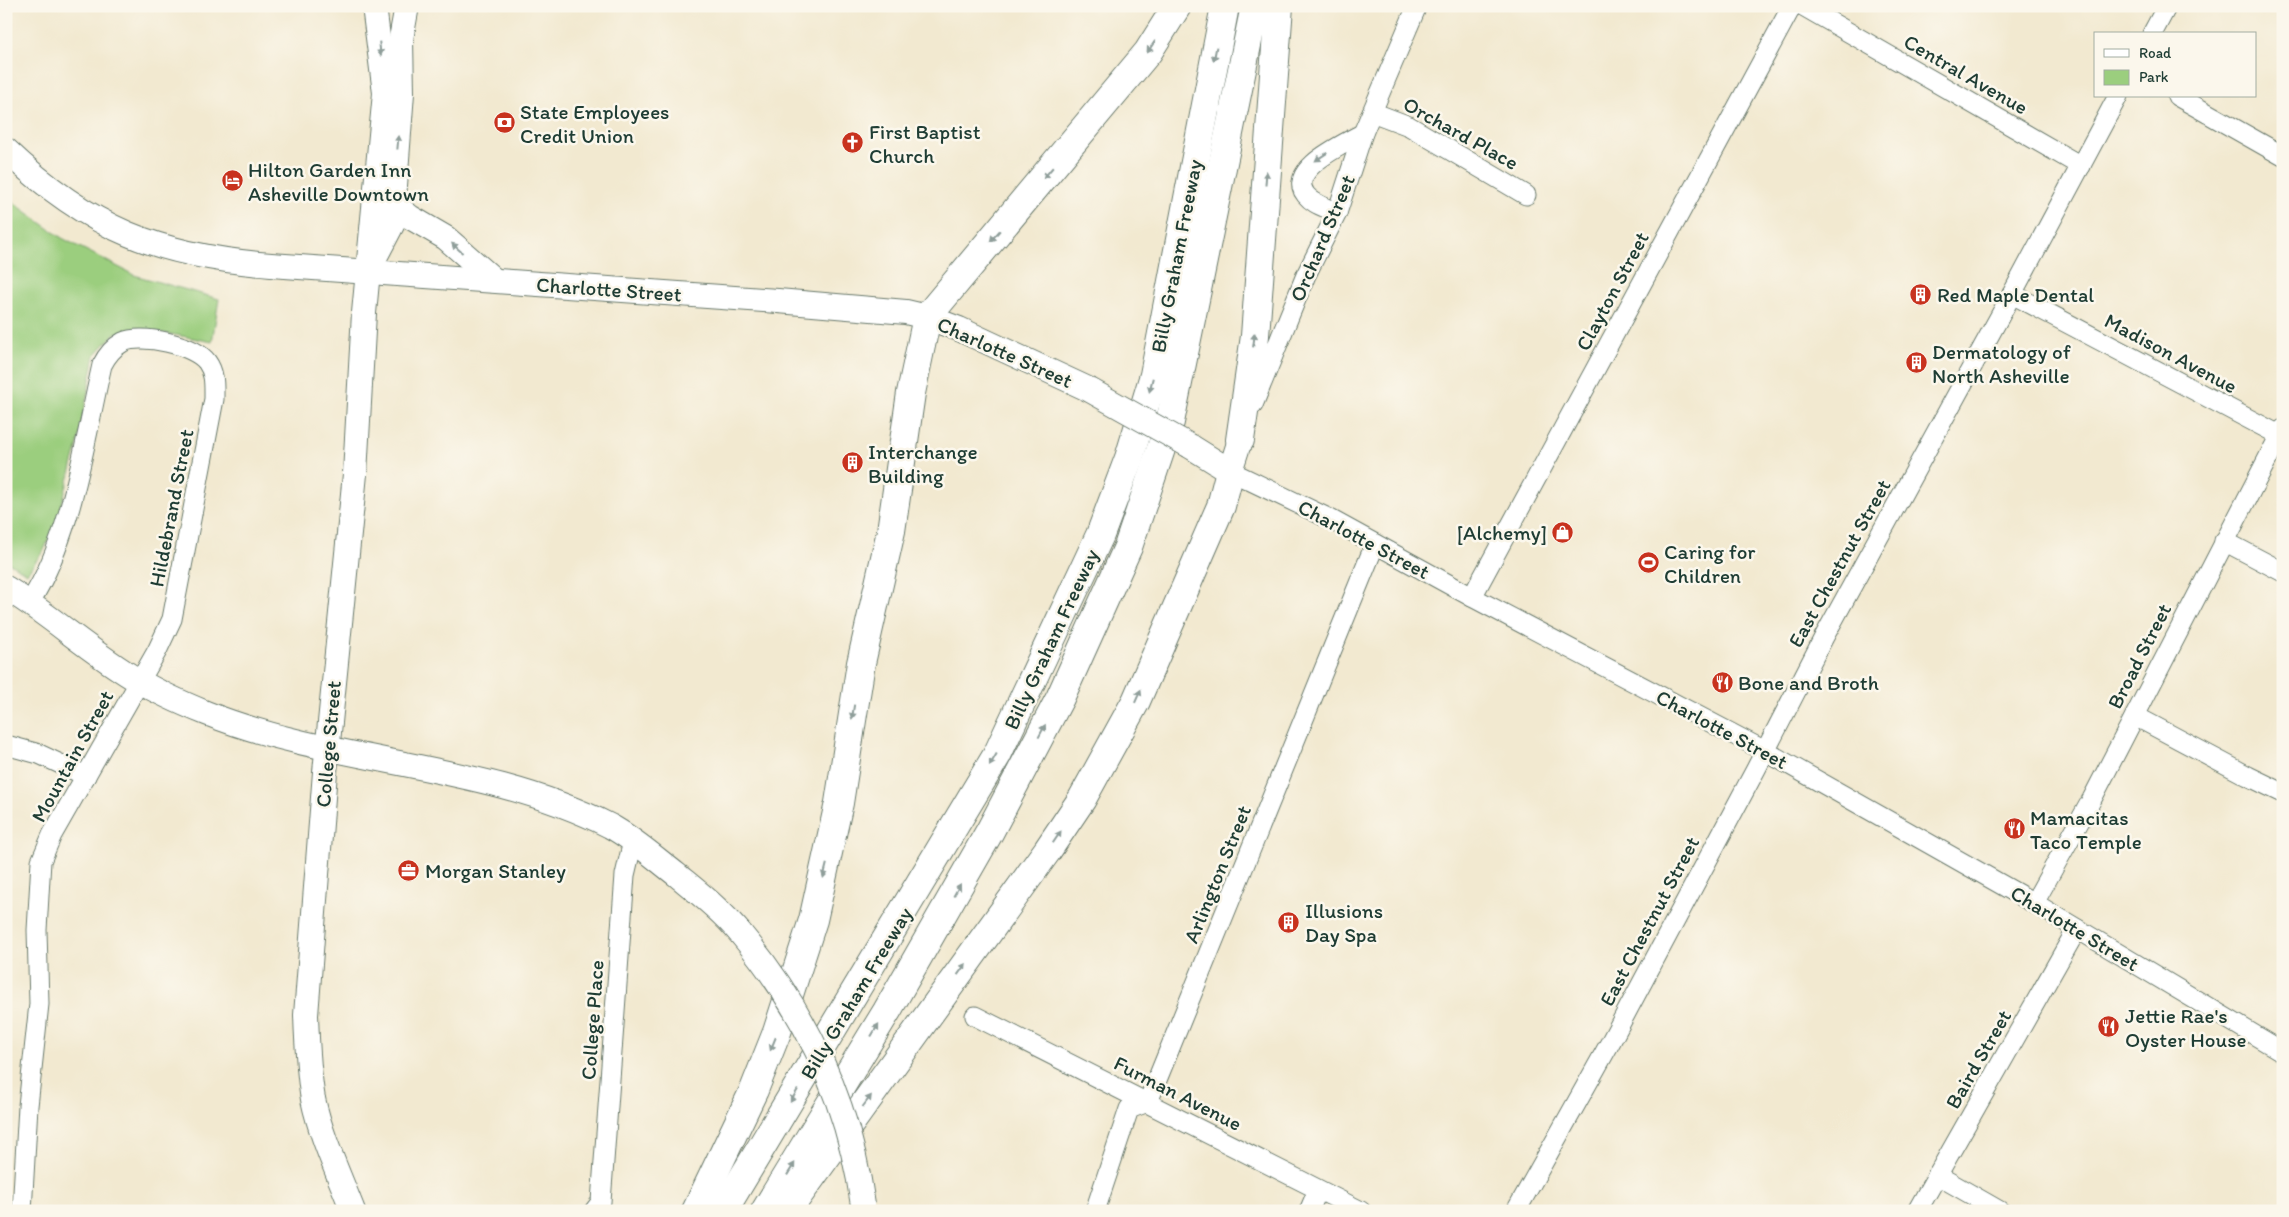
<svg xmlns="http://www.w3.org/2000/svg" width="2289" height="1217" viewBox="0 0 2289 1217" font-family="Itim,sans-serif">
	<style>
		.green { fill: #9bce7e; stroke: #5d8659 }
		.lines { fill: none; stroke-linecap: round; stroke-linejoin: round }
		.minor-casing { stroke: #69796b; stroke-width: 21 }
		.major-casing { stroke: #69796b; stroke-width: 26 }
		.highway-casing { stroke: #69796b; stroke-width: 30 }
		.minor { stroke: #fff; stroke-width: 19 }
		.major { stroke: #fff; stroke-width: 24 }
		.highway { stroke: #fff; stroke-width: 28 }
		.major-bridge-casing { stroke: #69796b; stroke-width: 26; stroke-linecap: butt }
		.major-bridge { stroke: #fff; stroke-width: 24 }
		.oneway { fill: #8f9e9a }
		.labels { text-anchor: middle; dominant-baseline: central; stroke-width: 5; stroke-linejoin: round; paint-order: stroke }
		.street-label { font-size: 21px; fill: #1f3d34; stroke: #fbf7ec }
		.poi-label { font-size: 21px; fill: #1f3d34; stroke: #fbf7ec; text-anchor: start }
	</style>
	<rect width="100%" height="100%" fill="#fbf7ec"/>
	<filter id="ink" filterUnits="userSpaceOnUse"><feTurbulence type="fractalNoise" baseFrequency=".02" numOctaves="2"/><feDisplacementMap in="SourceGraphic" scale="10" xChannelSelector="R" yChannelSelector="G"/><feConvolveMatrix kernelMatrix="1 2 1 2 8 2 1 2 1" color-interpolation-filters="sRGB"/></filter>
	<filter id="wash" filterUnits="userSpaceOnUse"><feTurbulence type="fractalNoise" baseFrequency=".0096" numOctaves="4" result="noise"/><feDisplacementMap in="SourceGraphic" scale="20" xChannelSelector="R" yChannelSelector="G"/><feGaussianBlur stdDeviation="1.12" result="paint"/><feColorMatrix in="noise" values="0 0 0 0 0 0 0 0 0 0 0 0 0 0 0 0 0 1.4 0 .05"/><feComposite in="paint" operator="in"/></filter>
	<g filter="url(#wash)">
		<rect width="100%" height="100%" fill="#f2e9d0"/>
		<!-- green -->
		<path class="green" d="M6 197 62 238 134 275 219 299 212 342C179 335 149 329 115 333L95 355 77 448 58 518 44 550 27 573 6 561Z"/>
	</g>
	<g filter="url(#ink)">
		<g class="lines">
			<defs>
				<g id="minor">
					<polyline points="1803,6 2081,166"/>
					<polyline points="2152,34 2167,6"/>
					<polyline points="2177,96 2283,156"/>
					<polyline points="1372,112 1409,126 1526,195"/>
					<path d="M1337 213C1326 207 1314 205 1306 195 1285 169 1347 143 1363 133"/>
					<polyline points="2012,294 2283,437"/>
					<polyline points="1253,405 1306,275 1337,213 1363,133 1417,6"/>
					<polyline points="1230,471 1330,519 1472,597 1765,751 2034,903 2283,1052"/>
					<polyline points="2224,541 2283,572"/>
					<polyline points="1472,597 1792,6"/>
					<polyline points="2135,716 2248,776 2283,793"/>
					<polyline points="6,745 39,754 86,776"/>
					<polyline points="2034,903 2092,799 2283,429"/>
					<polyline points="975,1016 1361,1211"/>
					<polyline points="1937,1175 2000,1211"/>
					<path d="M22 1211 28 1106 39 1004 37 930 41 861 52 835 157 651 172 619 214 399C214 385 215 373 207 362 195 345 141 333 123 342 114 347 107 355 102 365 84 443 73 534 30 602"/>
					<polyline points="594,1211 601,1202 625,875 633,841"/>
					<polyline points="1095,1211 1129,1109 1148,1102 1375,544"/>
					<polyline points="1309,1211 1318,1190"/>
					<polyline points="1516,1211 1610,1043 1756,769 1824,637 2012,294 2118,96"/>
					<polyline points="1917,1211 2077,929"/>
				</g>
				<g id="major">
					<path d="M6 150C89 229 159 256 271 265L778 301 906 312 927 317 959 329 1088 389"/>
					<polyline points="394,204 410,217 446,238 494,280"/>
					<polyline points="372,263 392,225 402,93 401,39 407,6"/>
					<polyline points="1190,446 1230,471 1240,440"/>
					<path d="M6 588C52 616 92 654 139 681 159 693 184 704 206 713 336 765 484 762 610 826 634 839 655 858 677 875 700 894 722 911 741 934"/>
					<path d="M353 1211C339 1175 321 1137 313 1099 308 1071 307 1043 306 1015L325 772 355 474 364 313 385 93 374 6"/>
				</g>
				<g id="highway">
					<polyline points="1240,440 1255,336 1279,6"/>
					<polyline points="696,1211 754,1090 777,1032 813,920 839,803 861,663 891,531 911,393 927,317 1148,52 1177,6"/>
					<polyline points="723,1211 997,755 1100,535 1129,458 1154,375 1225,6"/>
					<polyline points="765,1211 887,1011 990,831 1060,698 1128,547 1170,422 1255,6"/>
					<polyline points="787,1211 1047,851 1082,799 1136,701 1221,506 1230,471"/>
				</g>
			</defs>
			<!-- minor casing -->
			<use href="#minor" class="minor-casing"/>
			<!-- major casing -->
			<use href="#major" class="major-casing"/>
			<!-- highway casing -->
			<use href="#highway" class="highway-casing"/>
			<!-- minor -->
			<use href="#minor" class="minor"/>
			<!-- major -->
			<use href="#major" class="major"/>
			<!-- highway -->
			<use href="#highway" class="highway"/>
			<defs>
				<g id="major-bridge">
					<polyline points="1088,389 1190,446"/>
					<path d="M741 934C807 1013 849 1103 863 1205"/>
				</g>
			</defs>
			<!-- major-bridge casing -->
			<use href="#major-bridge" class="major-bridge-casing"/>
			<!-- major-bridge -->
			<use href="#major-bridge" class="major-bridge"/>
		</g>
		<!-- one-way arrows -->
		<defs><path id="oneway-solid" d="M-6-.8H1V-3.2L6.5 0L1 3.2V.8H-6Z" transform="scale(1.25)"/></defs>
		<g class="oneway">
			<use href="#oneway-solid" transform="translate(1151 47) rotate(124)"/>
			<use href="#oneway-solid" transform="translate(380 49) rotate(84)"/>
			<use href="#oneway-solid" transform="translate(1215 54) rotate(101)"/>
			<use href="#oneway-solid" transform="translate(398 142) rotate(-85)"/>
			<use href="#oneway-solid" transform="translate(1321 157) rotate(146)"/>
			<use href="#oneway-solid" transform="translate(1048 173) rotate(130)"/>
			<use href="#oneway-solid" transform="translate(1266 178) rotate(-86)"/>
			<use href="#oneway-solid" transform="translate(995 236) rotate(131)"/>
			<use href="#oneway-solid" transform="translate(457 248) rotate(-138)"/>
			<use href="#oneway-solid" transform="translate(1254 340) rotate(-83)"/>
			<use href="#oneway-solid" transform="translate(1151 385) rotate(104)"/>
			<use href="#oneway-solid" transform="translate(1138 696) rotate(-66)"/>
			<use href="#oneway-solid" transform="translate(853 712) rotate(99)"/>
			<use href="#oneway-solid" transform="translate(1042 731) rotate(-62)"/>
			<use href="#oneway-solid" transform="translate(993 760) rotate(120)"/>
			<use href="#oneway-solid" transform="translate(1057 837) rotate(-56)"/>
			<use href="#oneway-solid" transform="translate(825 871) rotate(104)"/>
			<use href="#oneway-solid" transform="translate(957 890) rotate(-61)"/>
			<use href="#oneway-solid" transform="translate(962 969) rotate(-54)"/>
			<use href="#oneway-solid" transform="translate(875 1030) rotate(-59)"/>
			<use href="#oneway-solid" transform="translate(773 1044) rotate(112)"/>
			<use href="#oneway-solid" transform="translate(794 1096) rotate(121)"/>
			<use href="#oneway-solid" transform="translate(867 1101) rotate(-53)"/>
			<use href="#oneway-solid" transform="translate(791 1169) rotate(-58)"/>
		</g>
	</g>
	<!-- icons -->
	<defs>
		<symbol id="bank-disc" viewBox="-11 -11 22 22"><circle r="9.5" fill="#c8321e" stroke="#fbf7ec"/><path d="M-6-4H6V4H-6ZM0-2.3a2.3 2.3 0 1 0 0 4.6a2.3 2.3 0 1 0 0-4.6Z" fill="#fff"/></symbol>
		<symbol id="church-disc" viewBox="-11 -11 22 22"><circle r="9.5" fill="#c8321e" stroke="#fbf7ec"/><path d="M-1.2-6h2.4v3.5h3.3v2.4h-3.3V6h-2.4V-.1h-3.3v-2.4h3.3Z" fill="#fff"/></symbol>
		<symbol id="hotel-disc" viewBox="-11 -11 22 22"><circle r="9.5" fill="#c8321e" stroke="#fbf7ec"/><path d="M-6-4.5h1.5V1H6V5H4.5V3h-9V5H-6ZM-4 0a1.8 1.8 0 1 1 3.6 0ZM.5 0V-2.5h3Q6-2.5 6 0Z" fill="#fff"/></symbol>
		<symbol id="building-disc" viewBox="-11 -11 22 22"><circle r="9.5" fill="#c8321e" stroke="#fbf7ec"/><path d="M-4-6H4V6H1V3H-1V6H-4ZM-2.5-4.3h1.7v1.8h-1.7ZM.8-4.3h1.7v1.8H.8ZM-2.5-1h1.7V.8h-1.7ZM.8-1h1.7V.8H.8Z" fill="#fff"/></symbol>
		<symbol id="shop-disc" viewBox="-11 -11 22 22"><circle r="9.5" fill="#c8321e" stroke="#fbf7ec"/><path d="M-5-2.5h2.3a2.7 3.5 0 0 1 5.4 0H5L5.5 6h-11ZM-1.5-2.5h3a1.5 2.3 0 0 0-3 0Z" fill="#fff"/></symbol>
		<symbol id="stadium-disc" viewBox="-11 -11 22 22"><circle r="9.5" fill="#c8321e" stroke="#fbf7ec"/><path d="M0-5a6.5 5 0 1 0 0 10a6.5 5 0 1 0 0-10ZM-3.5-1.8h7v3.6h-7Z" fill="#fff"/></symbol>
		<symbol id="restaurant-disc" viewBox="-11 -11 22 22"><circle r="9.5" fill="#c8321e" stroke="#fbf7ec"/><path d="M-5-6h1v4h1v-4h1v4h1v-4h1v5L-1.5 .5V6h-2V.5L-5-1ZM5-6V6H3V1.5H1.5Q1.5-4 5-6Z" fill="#fff"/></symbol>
		<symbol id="office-disc" viewBox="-11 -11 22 22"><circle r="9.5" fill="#c8321e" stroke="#fbf7ec"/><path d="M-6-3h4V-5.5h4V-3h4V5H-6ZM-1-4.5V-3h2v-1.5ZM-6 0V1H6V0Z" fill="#fff"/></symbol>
	</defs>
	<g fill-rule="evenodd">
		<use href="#bank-disc" x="492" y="110" width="25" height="25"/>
		<use href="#church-disc" x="840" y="130" width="25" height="25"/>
		<use href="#hotel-disc" x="220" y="168" width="25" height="25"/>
		<use href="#building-disc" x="1908" y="282" width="25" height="25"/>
		<use href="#building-disc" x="1904" y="350" width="25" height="25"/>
		<use href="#building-disc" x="840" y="450" width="25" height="25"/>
		<use href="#shop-disc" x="1550" y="520" width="25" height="25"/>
		<use href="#stadium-disc" x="1636" y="550" width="25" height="25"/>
		<use href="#restaurant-disc" x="1710" y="670" width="25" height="25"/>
		<use href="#restaurant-disc" x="2002" y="816" width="25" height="25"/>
		<use href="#office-disc" x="396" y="858" width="25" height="25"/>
		<use href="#building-disc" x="1276" y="910" width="25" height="25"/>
		<use href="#restaurant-disc" x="2096" y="1014" width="25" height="25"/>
	</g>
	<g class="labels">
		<!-- street labels -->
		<g class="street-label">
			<text transform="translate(1966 74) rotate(30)">Central Avenue</text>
			<text transform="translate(1461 133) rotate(29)">Orchard Place</text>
			<text transform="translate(1322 238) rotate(-67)">Orchard Street</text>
			<text transform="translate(1176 256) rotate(-79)">Billy Graham Freeway</text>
			<text transform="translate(609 289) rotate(4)">Charlotte Street</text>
			<text transform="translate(1612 291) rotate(-62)">Clayton Street</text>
			<text transform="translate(1005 352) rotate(24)">Charlotte Street</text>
			<text transform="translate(2171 353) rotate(28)">Madison Avenue</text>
			<text transform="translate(171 508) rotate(-79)">Hildebrand Street</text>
			<text transform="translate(1364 539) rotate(28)">Charlotte Street</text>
			<text transform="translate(1839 563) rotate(-61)">East Chestnut Street</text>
			<text transform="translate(1051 639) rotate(-65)">Billy Graham Freeway</text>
			<text transform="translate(2139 656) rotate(-63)">Broad Street</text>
			<text transform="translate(1722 729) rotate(28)">Charlotte Street</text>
			<text transform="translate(328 744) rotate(-85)">College Street</text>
			<text transform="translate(72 756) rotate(-61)">Mountain Street</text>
			<text transform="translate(1217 874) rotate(-68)">Arlington Street</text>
			<text transform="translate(1649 921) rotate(-62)">East Chestnut Street</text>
			<text transform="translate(2075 928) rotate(31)">Charlotte Street</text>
			<text transform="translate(856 993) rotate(-59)">Billy Graham Freeway</text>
			<text transform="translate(592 1020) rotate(-86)">College Place</text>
			<text transform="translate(1978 1059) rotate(-60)">Baird Street</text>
			<text transform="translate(1178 1093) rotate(27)">Furman Avenue</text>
		</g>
		<!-- poi labels -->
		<g class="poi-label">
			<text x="520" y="111">State Employees<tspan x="520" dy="24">Credit Union</tspan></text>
			<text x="869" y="131">First Baptist<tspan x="869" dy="24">Church</tspan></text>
			<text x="248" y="169">Hilton Garden Inn<tspan x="248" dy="24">Asheville Downtown</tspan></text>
			<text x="1937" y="294">Red Maple Dental</text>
			<text x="1932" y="351">Dermatology of<tspan x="1932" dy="24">North Asheville</tspan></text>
			<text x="868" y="451">Interchange<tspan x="868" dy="24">Building</tspan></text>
			<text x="1547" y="532" text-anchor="end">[Alchemy]</text>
			<text x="1664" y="551">Caring for<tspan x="1664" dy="24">Children</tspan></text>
			<text x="1738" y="682">Bone and Broth</text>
			<text x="2030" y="817">Mamacitas<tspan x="2030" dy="24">Taco Temple</tspan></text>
			<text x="425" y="870">Morgan Stanley</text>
			<text x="1305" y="910">Illusions<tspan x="1305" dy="24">Day Spa</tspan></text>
			<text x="2125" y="1015">Jettie Rae's<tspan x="2125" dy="24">Oyster House</tspan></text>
		</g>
	</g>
	<!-- margin -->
	<rect width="2289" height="1217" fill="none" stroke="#fbf7ec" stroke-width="25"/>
	<!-- legend -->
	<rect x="2094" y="32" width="162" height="65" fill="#fbf7ec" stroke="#a3ada2"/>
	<rect x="2104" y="49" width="25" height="8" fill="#ffffff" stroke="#a3ada2"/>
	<text x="2139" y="58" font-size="15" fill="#1f3d34">Road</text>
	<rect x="2104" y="70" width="25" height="15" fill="#9bce7e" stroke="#a3ada2"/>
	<text x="2139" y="82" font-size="15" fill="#1f3d34">Park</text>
</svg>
